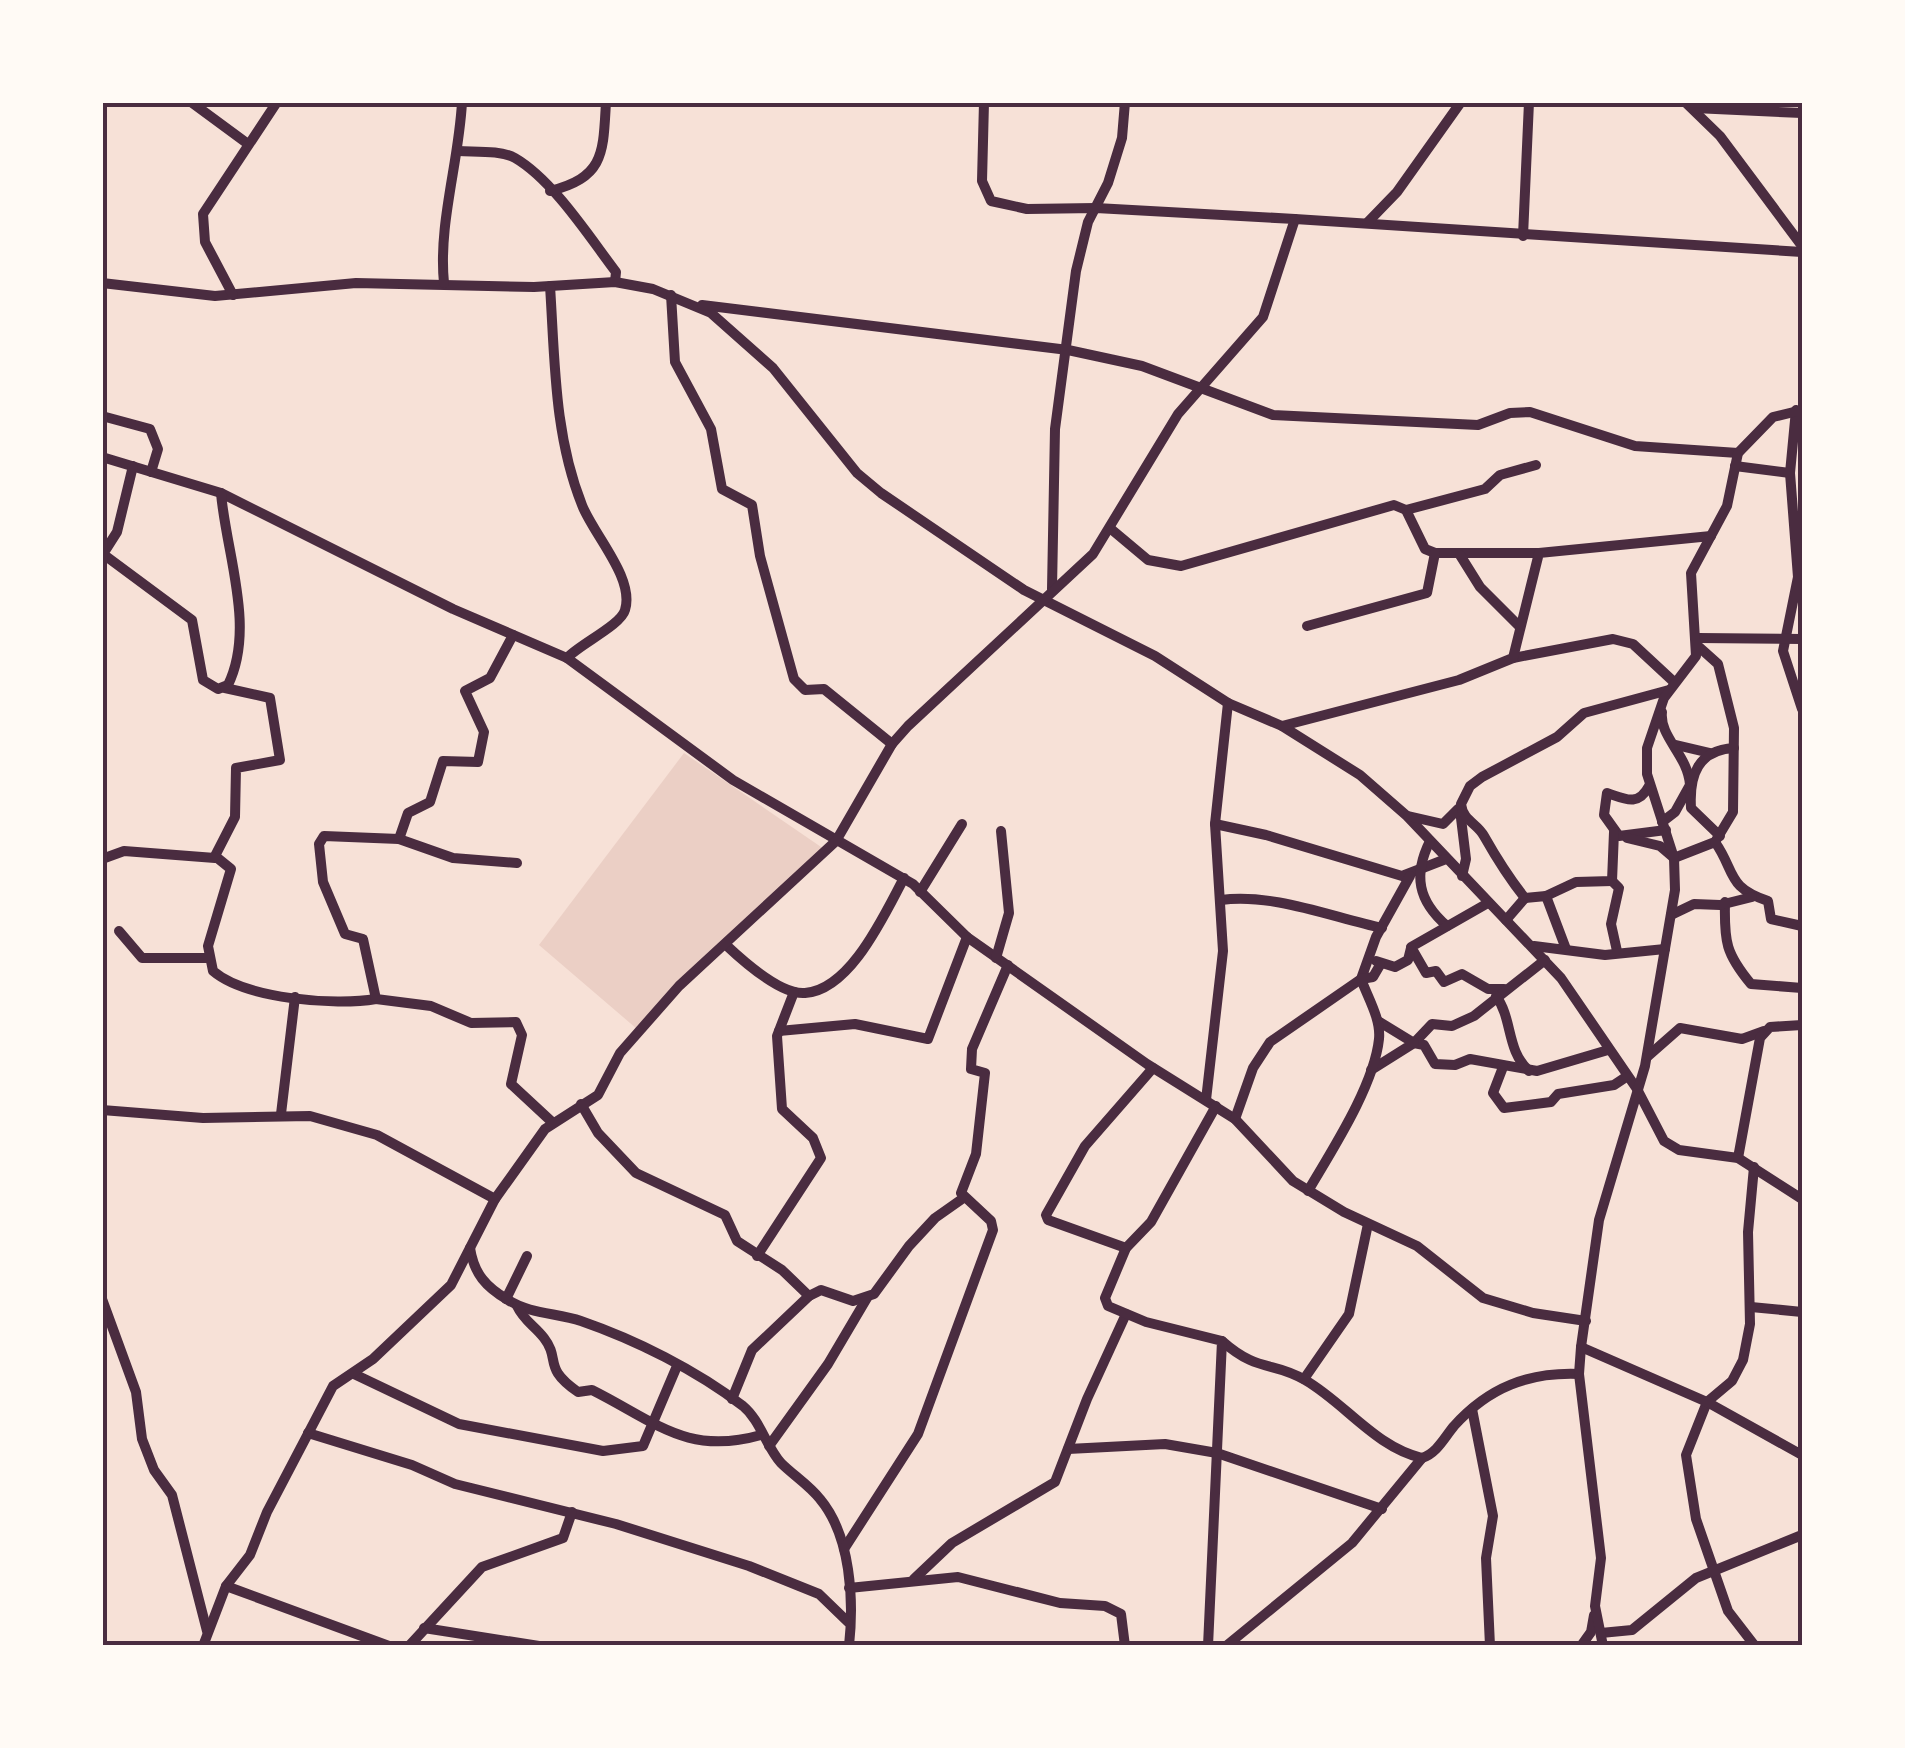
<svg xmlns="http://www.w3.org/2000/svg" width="1905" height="1748" viewBox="0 0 1905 1748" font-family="Overpass,sans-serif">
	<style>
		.green { fill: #ebcfc5 }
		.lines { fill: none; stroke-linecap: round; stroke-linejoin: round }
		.minor { stroke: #4a2c40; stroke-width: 10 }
		.neatline { fill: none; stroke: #4a2c40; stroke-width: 4 }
	</style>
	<rect width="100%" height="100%" fill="#f7e1d7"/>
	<!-- green -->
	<polygon class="green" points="684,753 824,849 637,1029 539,945"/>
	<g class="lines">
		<!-- minor -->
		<g class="minor">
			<polyline points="191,102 248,144"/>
			<polyline points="984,102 982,181 991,201 1027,209 1096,208 1295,219 1802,252"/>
			<polyline points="1685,102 1720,136 1802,246"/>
			<polyline points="1694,108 1802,113"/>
			<path d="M459 151C475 152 501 150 515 158 553 180 590 238 616 272L615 282"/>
			<path d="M550 191C605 177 603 153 606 102"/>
			<polyline points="1367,223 1397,192 1461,102"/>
			<polyline points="1523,236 1529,102"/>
			<polyline points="102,283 215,296 356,283 534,287 615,282 653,289 711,313 773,368 857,473 881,493 1024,590 1155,656 1228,703 1282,726 1360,775 1407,816 1561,978 1637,1089 1664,1141 1679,1150 1738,1158 1802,1199"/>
			<path d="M444 283C438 224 459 162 462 102"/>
			<path d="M550 286C555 361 554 435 582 505 593 534 635 578 625 610 621 625 580 644 567 658"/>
			<polyline points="233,295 205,242 203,214 277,102"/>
			<polyline points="671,295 675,362 711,429 722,489 752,505 760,556 794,679 805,690 824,689 892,744"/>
			<polyline points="702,305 1068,350 1142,366 1273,415 1478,425 1510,413 1530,412 1635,446 1738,453"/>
			<polyline points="1796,410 1790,473 1798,577 1783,651 1802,709"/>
			<polyline points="102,416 150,429 158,449 151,472"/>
			<polyline points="102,457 221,493 453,609 567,658 733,780 913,884 967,937 1147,1064 1235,1119 1293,1181 1344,1212 1417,1246 1483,1298 1533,1313 1586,1321"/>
			<path d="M133 466 117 532 103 554 192 620 203 680 218 689 228 685C256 628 226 553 221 493"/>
			<polyline points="1735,466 1790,473"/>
			<polyline points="1406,510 1485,489 1500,475 1536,465"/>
			<polyline points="1111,529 1148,560 1181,566 1394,505 1406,510 1425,549 1435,553 1539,553"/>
			<polyline points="1460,555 1480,587 1519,626"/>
			<polyline points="1052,589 1055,429 1076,271 1088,222 1108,183 1122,138 1125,102"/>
			<polyline points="1307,626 1427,593 1435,553"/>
			<polyline points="1698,638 1802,639"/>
			<polyline points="1513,658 1613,639 1633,644 1674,682"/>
			<path d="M225 688 270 698 280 760 236 768 235 817 215 856 231 869 208 946 213 971C246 999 335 1006 376 999"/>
			<polyline points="1282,726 1459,680 1513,658 1539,553 1711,536"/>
			<polyline points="1676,745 1710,753"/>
			<path d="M1649 786C1638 807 1625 799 1607 793L1604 815 1619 836 1666 830"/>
			<polyline points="1460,810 1466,859 1462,876"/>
			<polyline points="1408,816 1443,824 1458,809"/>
			<path d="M1662 822 1675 812 1690 785C1688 755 1659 737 1662 712"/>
			<polyline points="1215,824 1266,835 1402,876 1446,859"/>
			<path d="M1720 836 1691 808C1689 775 1698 750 1734 748"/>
			<polyline points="1627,838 1660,846 1674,858 1715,842 1733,812 1734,728 1718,664 1699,647"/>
			<polyline points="399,839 408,813 430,802 443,761 478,762 484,732 465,691 490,678 513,635"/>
			<path d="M1430 841C1413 875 1418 901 1447 926"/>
			<path d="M1715 842C1736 872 1726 887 1768 901L1771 919 1802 926"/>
			<polyline points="102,859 124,851 215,858"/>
			<polyline points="517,863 453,858 399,839 324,836 319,844 323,882 345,934 363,939 376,999 431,1006 471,1023 516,1022 522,1035 511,1084 552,1122"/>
			<polyline points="1612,881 1619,888 1611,924 1617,951"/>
			<polyline points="920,892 962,824"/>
			<polyline points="1546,896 1576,882 1612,881 1614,832"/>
			<path d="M1221 900C1273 893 1331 917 1382 928"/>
			<path d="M1725 902C1724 942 1726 954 1751 984L1802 988"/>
			<polyline points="1488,903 1411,947 1426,973 1436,971 1444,982 1462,974 1488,989 1504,989"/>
			<polyline points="1671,915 1694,904 1720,905 1752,897"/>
			<polyline points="1506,920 1525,898"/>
			<polyline points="119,931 142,958 208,958"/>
			<path d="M726 945C743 961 781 995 805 993 851 990 885 913 904 878"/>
			<polyline points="1534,946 1605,955 1665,949"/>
			<path d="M1566 949 1546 896 1525 898C1508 877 1497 859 1484 836 1477 823 1463 821 1461 804L1470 786 1482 777 1557 737 1584 713 1669 690"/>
			<polyline points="996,958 1009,913 1001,831"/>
			<polyline points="1545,960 1474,1016 1452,1026 1432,1024 1414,1043 1424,1045 1435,1064 1455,1065 1470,1059 1537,1071 1608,1050"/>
			<polyline points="1376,961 1395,967 1408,960 1411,948"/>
			<path d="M1496 996C1513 1019 1506 1050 1529 1071"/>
			<polyline points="779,1031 855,1024 928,1039 967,937"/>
			<polyline points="1647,1057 1680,1028 1742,1039 1764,1031"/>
			<polyline points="1503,1067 1493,1093 1504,1108 1551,1102 1558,1094 1614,1085 1626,1077"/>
			<polyline points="1371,1070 1414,1043 1378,1021"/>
			<polyline points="1206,1100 1223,951 1215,824 1228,703"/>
			<polyline points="581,1104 598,1133 636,1173 725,1215 737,1241 782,1270 809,1296"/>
			<polyline points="102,1110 203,1118 310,1116 377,1135 495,1199"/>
			<polyline points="281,1114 295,997"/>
			<polyline points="1235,1119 1253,1068 1270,1042 1361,979 1376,937 1410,876"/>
			<polyline points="1738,1158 1760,1038 1770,1027 1802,1025"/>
			<polyline points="1754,1167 1748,1232 1750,1324 1743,1360 1732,1381 1707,1402 1686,1455 1696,1519 1728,1611 1755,1646"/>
			<path d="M1308 1191C1332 1150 1374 1086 1379 1039 1381 1019 1368 998 1361 979L1373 977 1380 965"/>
			<path d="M470 1248C474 1274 486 1287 508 1300 530 1314 557 1313 581 1321 636 1340 696 1370 743 1406 760 1420 766 1446 781 1463 793 1475 809 1485 820 1499 851 1536 854 1600 849 1646"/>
			<polyline points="1126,1248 1048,1220 1046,1215 1085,1146 1153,1068"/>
			<polyline points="757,1256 821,1158 813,1138 782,1109 777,1036 794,992"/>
			<polyline points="102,1299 136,1392 142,1439 154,1470 172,1495 207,1631"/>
			<polyline points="506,1299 527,1256"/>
			<path d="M517 1306C524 1321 534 1325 544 1338 561 1360 542 1367 578 1392L592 1390C656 1422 687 1456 761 1435"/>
			<polyline points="1751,1307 1802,1312"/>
			<path d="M1222 1341C1258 1373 1273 1361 1305 1380 1345 1403 1375 1447 1422 1458 1437 1453 1444 1438 1454 1426 1489 1387 1529 1372 1579 1374"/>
			<polyline points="1581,1347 1707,1402 1802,1455"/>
			<polyline points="354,1374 459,1424 603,1451 643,1446 677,1366"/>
			<polyline points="1304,1379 1349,1314 1368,1224"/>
			<polyline points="732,1399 752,1350 809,1296 821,1290 853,1301 874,1294 909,1246 935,1218 962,1199"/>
			<polyline points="1472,1409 1493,1516 1486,1558 1490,1646"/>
			<polyline points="308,1433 412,1465 455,1484 616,1524 749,1566 819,1594 848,1622"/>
			<polyline points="769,1446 828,1364 867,1298"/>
			<polyline points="1068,1449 1165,1444 1217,1453 1382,1509"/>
			<polyline points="844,1549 918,1434 993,1230 991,1221 961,1193 976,1154 985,1073 971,1069 972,1049 1008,965"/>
			<polyline points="914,1579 952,1543 1055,1482 1087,1399 1126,1314"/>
			<polyline points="226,1586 389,1646"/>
			<polyline points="849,1588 958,1577 1060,1603 1105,1606 1121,1614 1125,1646"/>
			<polyline points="424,1628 539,1646"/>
			<polyline points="1601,1633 1632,1630 1696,1578 1802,1535"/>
			<polyline points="203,1646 226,1586 250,1555 267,1512 333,1386 373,1359 451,1285 495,1199 545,1129 598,1095 620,1053 679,986 836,841 892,744 908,726 1093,554 1178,414 1263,317 1295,219"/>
			<polyline points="409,1646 482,1567 563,1538 572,1512"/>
			<polyline points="1208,1646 1222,1341 1146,1322 1108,1306 1105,1298 1126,1248 1151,1222 1216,1106"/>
			<polyline points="1226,1646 1352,1543 1422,1458"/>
			<polyline points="1581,1646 1591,1632 1594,1615"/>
			<polyline points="1603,1646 1595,1606 1601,1558 1579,1374 1581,1347 1599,1220 1645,1066 1675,890 1674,858 1647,774 1647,748 1664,698 1696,656 1691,573 1727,506 1738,453 1773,417 1802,410"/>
		</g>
	</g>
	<!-- border -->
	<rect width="1905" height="1748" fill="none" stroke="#fffaf5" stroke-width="210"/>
	<rect x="105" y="105" width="1695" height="1538" class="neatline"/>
</svg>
